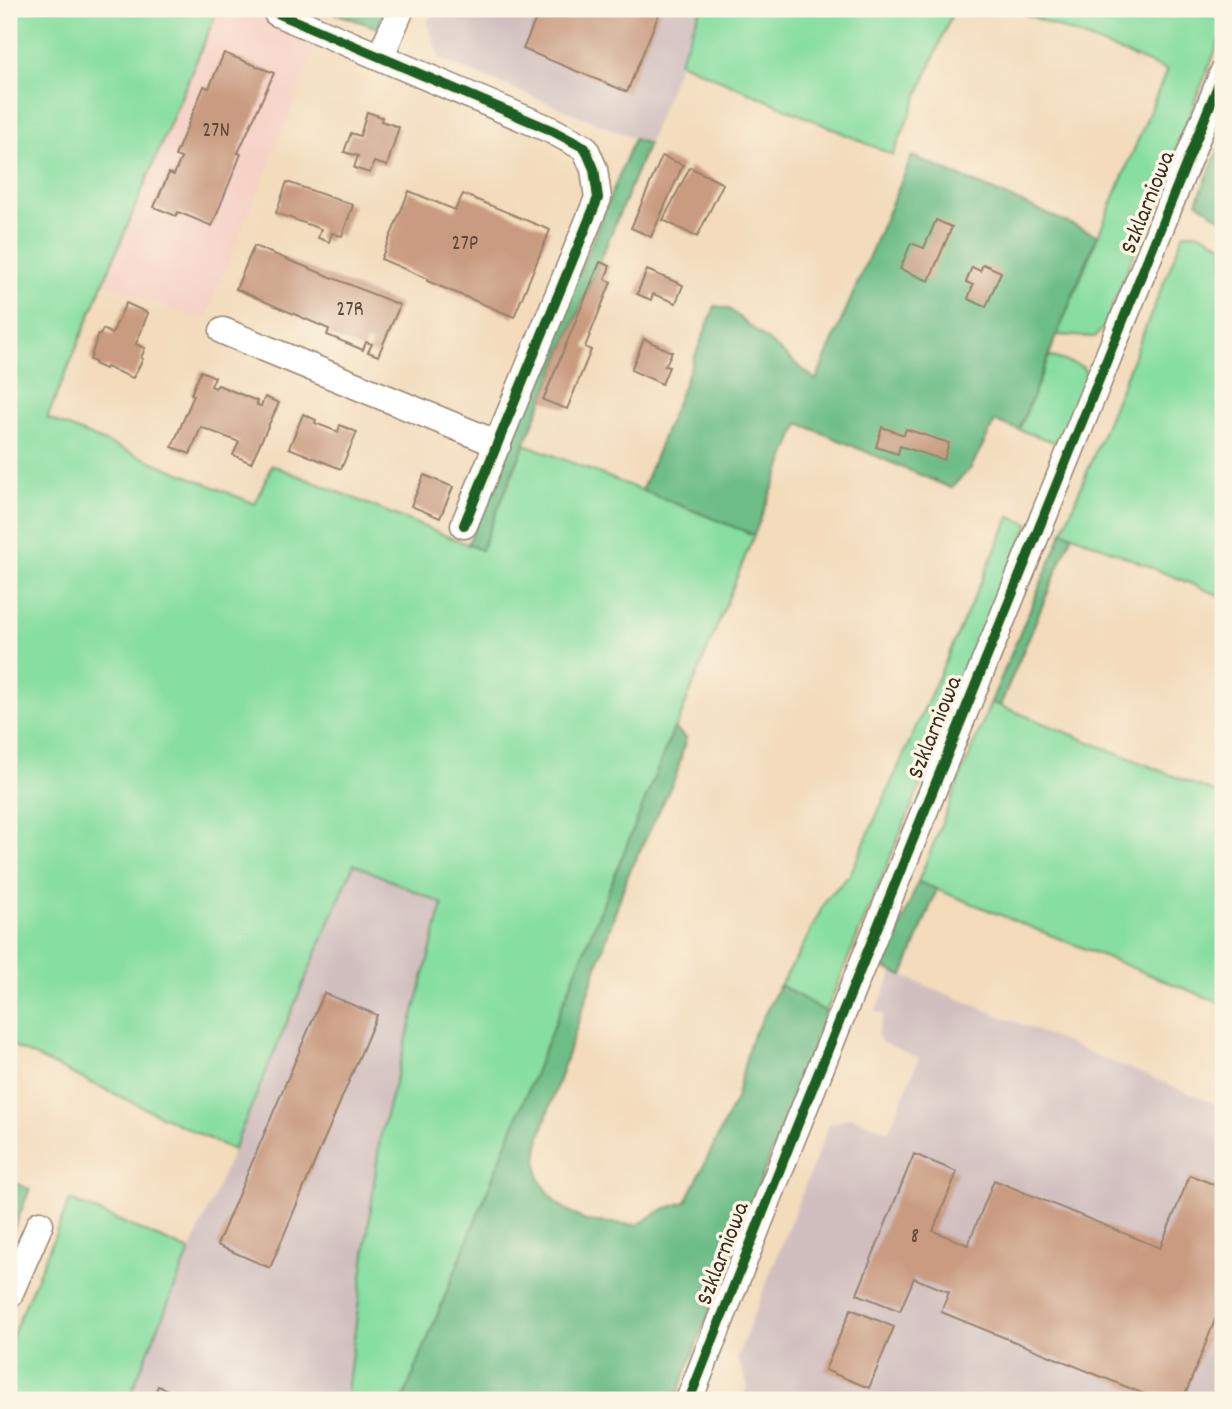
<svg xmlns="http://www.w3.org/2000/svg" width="1232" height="1409" viewBox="0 0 1232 1409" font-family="Dekko,sans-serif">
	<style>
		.built { fill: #f6d1c6 }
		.industrial { fill: #d1bfbf }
		.green { fill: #87dea1; stroke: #618460; stroke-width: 2 }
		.forest { fill: #6dbd87; stroke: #547452; stroke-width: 2 }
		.building { fill: #c99b81 }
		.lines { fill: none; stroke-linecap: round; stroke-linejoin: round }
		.minor-casing { stroke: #97826d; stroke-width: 29 }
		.minor { stroke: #fff; stroke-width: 26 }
		.cycleway-casing { stroke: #fcf5e5; stroke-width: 15 }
		.cycleway { stroke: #1b5e20; stroke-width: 10 }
		.labels { text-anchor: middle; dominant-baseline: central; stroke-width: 7; stroke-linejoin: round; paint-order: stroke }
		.number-label { font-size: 21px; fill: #5e4637 }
		.street-label { font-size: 24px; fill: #3b2a1e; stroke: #fcf5e5 }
	</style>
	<rect width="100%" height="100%" fill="#fcf5e5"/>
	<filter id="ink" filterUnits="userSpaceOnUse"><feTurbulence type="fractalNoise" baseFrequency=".0143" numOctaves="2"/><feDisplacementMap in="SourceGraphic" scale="14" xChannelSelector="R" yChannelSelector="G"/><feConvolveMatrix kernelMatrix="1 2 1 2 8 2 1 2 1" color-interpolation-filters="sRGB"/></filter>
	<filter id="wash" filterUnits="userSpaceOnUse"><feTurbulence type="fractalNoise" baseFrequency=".00686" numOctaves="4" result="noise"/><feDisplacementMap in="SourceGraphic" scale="28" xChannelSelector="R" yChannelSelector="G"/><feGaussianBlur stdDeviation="1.57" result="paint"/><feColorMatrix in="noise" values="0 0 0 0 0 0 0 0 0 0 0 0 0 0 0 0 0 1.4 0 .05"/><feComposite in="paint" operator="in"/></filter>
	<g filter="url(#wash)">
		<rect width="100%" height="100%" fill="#f3dbbc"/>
		<!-- built -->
		<polygon class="built" points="217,9 323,9 331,12 204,322 104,282"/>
		<!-- industrial -->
		<g class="industrial">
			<polygon points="433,9 701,9 648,144 441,59 427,24"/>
			<polygon points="354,863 443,904 380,1138 346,1400 128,1400"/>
			<polygon points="893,972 1223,1107 1223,1400 742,1400 748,1385 737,1357 829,1125 851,1117 889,1131 919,1058 881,1042 877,1034 884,1015 876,1011"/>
		</g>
		<!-- green -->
		<g class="green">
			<polygon points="9,9 218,9 47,418 255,504 272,465 481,550 525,444 754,535 403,1400 346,1400 380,1138 443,904 354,864 233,1150 9,1044"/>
			<polygon points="701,9 954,9 893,155 679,62"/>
			<polygon points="1012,9 1223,9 1223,32 1104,327 1095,337 1057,335 1167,70"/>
			<polygon points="1184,233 1200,233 1223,245 1223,597 1063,531"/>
			<polygon points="1049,356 1081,366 1088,374 1060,444 1019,430"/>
			<polygon points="1010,517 1029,524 826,1012 780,985 799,954 827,898 850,875"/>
			<polygon points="991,702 1223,796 1223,1004 918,882"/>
			<polygon points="70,1200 190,1251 128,1400 9,1400 9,1343"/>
		</g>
		<!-- forest -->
		<g class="forest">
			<polygon points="323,9 386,9 378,28"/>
			<polygon points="1223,138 1223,220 1197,202"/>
			<polygon points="634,139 648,144 481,550 468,544"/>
			<polygon points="912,156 1097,235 1019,430 995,421 971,468 951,488 799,423 754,535 642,490 715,306 729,309 816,380"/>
			<polygon points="1063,531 1072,535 1000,706 991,702"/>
			<polygon points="674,728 686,738 676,776 627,877 540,1136 537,1161 539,1179 556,1203 585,1221 637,1225 664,1209 686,1202 736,1099 750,1042 780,985 826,1012 675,1400 403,1400"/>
			<polygon points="918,882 937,889 903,976 884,968"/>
			<polygon points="9,1181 30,1189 9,1241"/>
		</g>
		<g id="blocks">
			<!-- building -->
			<g class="building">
				<polygon points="540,9 661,9 627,92 523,49"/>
				<polygon points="224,53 274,73 238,153 241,154 212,226 178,212 176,216 154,207 169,173 174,175 181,158 175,156 204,86 209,88"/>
				<polygon points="367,112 382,117 381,121 399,127 387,166 374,162 370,173 354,168 358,156 344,152 351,133 360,136"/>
				<polygon points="662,156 683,165 651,237 631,228"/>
				<polygon points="690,167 723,184 697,237 663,220"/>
				<polygon points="287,182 353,205 342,236 332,233 329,242 318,238 321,229 276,213"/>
				<polygon points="409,191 455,210 463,194 550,230 514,317 427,281 428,279 381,259"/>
				<polygon points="936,220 952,227 929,281 900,269 911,243 924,248"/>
				<polygon points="254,246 400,305 378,356 368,352 372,344 366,342 363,350 327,335 329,329 236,289"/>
				<polygon points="600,262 610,266 605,279 611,282 585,347 591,350 567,409 543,400"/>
				<polygon points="983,264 1001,272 986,307 968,299 973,285 966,282 972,267 980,271"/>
				<polygon points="647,270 683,285 676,303 653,294 651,300 637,294"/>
				<polygon points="126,303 148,313 136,344 145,348 141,358 143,359 133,378 106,367 105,369 94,364 95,362 90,360 98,335 100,335 103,329 112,334"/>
				<polygon points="644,339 672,352 665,366 669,367 662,384 631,370"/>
				<polygon points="201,371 215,377 211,386 215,388 218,385 257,401 257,405 261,406 265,397 279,403 251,463 233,455 239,442 201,427 190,454 172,447 194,395 191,394"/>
				<polygon points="303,414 316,420 315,423 338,432 340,425 357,432 341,469 289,448"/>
				<polygon points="882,427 904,435 906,429 949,443 944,460 900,446 898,454 876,447"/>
				<polygon points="424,475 453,487 440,518 411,506"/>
				<polygon points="324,993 377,1015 270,1268 217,1245"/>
				<polygon points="914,1154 957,1172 933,1231 968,1245 994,1180 1160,1248 1190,1175 1223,1188 1223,1300 1183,1400 1159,1400 941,1312 949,1292 914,1278 900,1311 857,1294"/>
				<polygon points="851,1309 894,1327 869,1388 825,1370"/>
				<polygon points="158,1386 191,1400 152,1400"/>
			</g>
		</g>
	</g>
	<g filter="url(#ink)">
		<use href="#blocks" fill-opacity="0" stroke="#97826d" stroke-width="2"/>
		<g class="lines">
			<defs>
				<g id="minor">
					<polyline points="277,13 551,130 585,148 594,169 598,198 464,525"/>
					<polyline points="381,55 401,9"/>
					<polyline points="223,331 498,444"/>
					<polyline points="9,1295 40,1224"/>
					<polyline points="689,1400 791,1141 1223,73"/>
				</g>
			</defs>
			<!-- minor casing -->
			<use href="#minor" class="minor-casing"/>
			<!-- minor -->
			<use href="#minor" class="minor"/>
			<defs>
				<g id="cycleway">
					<polyline points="277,13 551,130 585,148 594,169 598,198 464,525"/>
					<polyline points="689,1400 791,1141 1223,73"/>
				</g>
			</defs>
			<!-- cycleway casing -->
			<use href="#cycleway" class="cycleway-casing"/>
			<!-- cycleway -->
			<use href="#cycleway" class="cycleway"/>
		</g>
	</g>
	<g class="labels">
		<!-- number labels -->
		<g class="number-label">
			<text x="216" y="132">27N</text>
			<text x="465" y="245">27P</text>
			<text x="350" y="311">27R</text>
			<text x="915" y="1238">8</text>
		</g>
		<!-- street labels -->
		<g class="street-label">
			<text transform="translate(1149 203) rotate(-68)">Szklarniowa</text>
			<text transform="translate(936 728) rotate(-68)">Szklarniowa</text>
			<text transform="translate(724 1254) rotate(-69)">Szklarniowa</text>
		</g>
	</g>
	<!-- margin -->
	<rect width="1232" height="1409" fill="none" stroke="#fcf5e5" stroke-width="35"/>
</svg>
